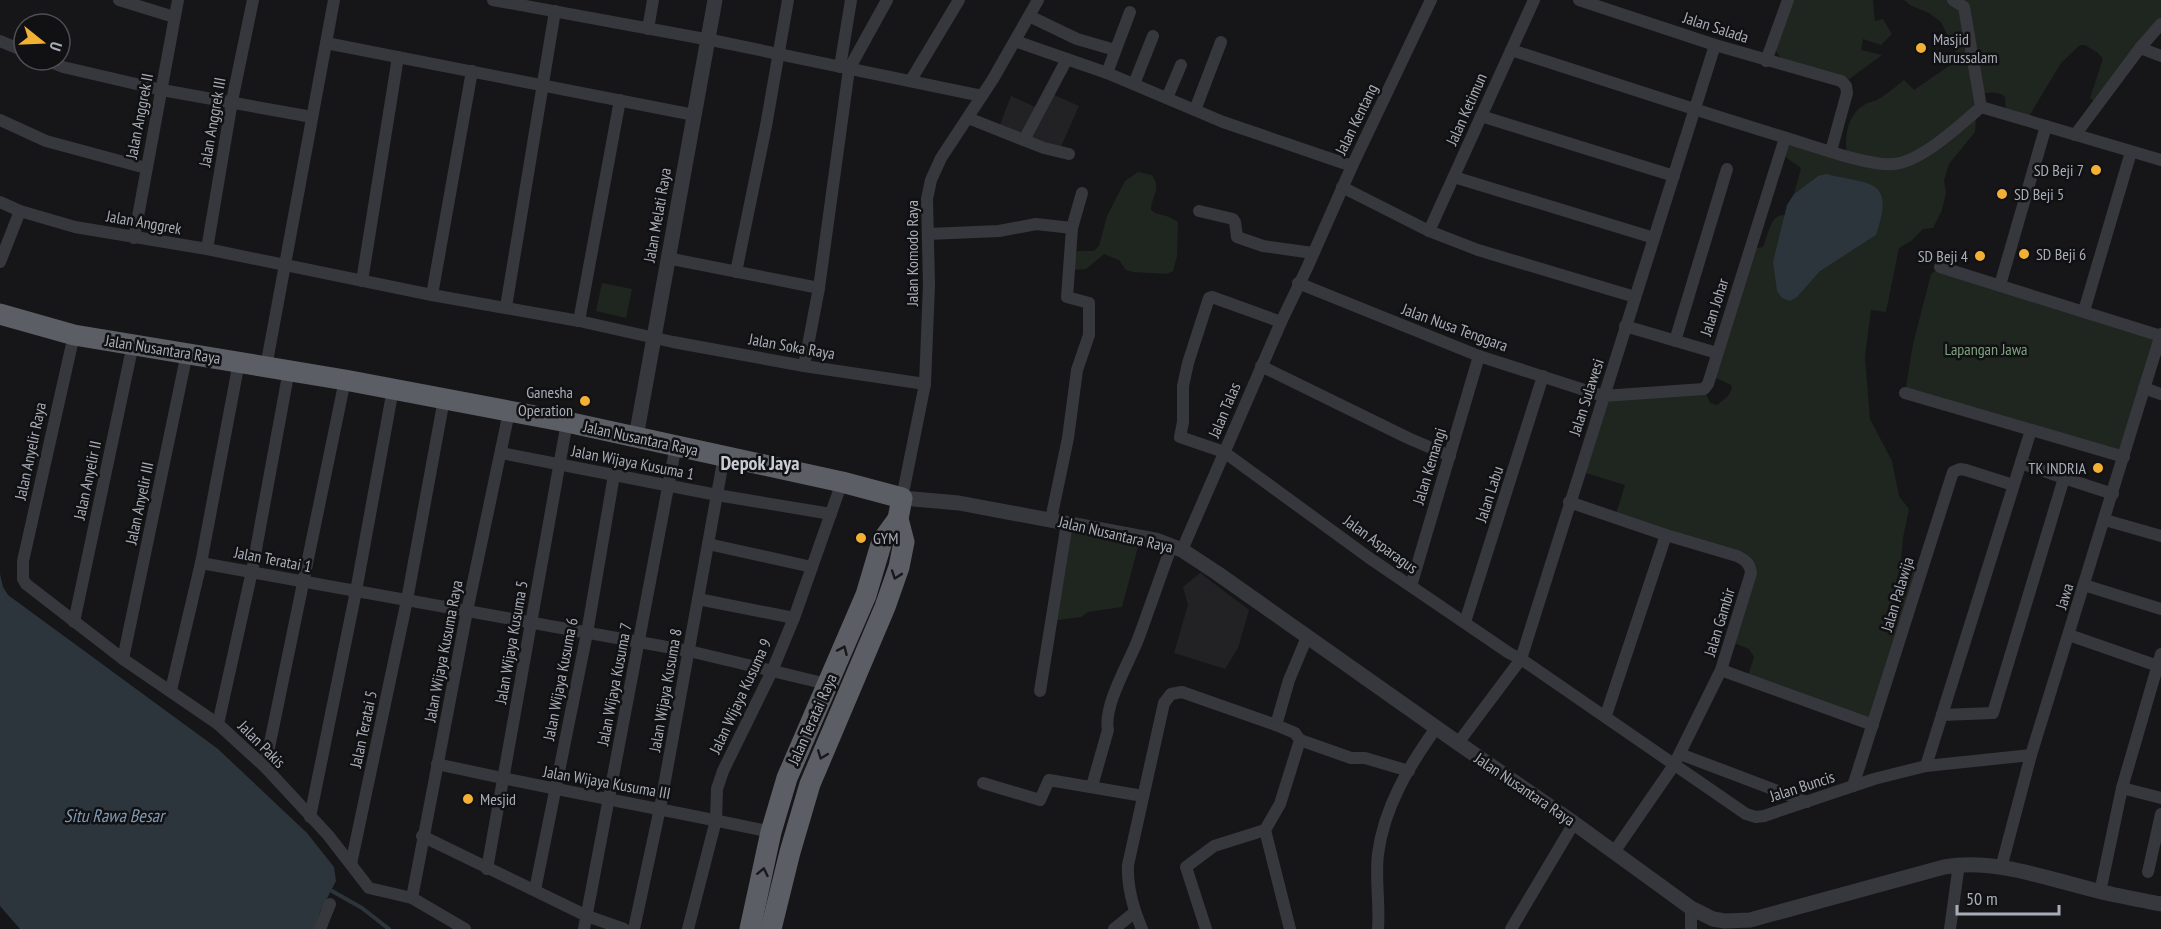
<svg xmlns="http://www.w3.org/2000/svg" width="2161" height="929" viewBox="0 0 2161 929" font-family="'PT Sans Narrow',sans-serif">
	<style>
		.built { fill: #222225 }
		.green { fill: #1e261f }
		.water { fill: #2c353c }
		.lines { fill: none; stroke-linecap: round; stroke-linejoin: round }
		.stream { stroke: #2c353c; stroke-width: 4 }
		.minor { stroke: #37383d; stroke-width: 12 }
		.tertiary { stroke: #37383d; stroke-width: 15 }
		.trunk { stroke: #5b5e65; stroke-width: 21 }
		.oneway { stroke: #18191b }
		.poi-dot { fill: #f2b134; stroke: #111113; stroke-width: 2 }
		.labels { text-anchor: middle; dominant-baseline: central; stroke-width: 5; stroke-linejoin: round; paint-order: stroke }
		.street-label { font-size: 16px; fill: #a8adb8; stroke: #111113 }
		.poi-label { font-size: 16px; fill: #a8adb8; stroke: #111113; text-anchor: start }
		.park-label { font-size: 16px; fill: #7fa381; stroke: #111113 }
		.water-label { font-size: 18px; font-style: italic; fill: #7f9bb3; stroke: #111113 }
		.quarter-label { font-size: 20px; font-weight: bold; fill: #c9ccd4; stroke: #111113 }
	</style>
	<rect width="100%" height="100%" fill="#161618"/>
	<!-- built -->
	<g class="built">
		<polygon points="1050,93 1079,106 1060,149 998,130 1011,96 1042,110"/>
		<polygon points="1200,573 1249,610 1238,648 1225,669 1174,653 1188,605 1183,587"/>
	</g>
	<!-- green -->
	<g class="green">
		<polygon points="1788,0 1873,0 1875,21 1883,19 1892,34 1881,45 1863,39 1861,50 1882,55 1848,80 1789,67 1775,50"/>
		<path d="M1904 0H2161V24L2096 103 2090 98 2103 59 2098 53 2085 45H2080L2061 63 2026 121 2006 115 2005 97C1998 90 1988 93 1978 94L1975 132 1949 164 1944 180 1946 193 1942 210 1933 228 1923 229 1911 241 1899 248 1886 312 1871 310 1865 357 1870 419 1892 461 1899 496 1909 509 1903 538 1901 559 1920 575 1873 725 1747 679 1754 657 1749 649 1729 641 1750 566 1615 517 1625 485 1579 471 1603 396 1704 389 1710 403 1717 405 1728 396 1732 389 1731 385 1710 375 1751 246 1758 248 1763 247C1768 236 1770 214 1785 215L1774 262 1819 272 1876 235 1818 176 1794 194 1801 168 1780 153 1785 138 1847 155C1844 137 1847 115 1864 105 1868 102 1873 102 1877 100 1886 95 1895 87 1904 80L1914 90 1956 61 1957 55 1941 22 1929 13 1910 5Z"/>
		<path d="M1138 172 1152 175C1162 191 1152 193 1151 210 1159 217 1171 214 1178 223L1177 256 1173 271 1167 274 1133 272 1126 270 1119 260 1104 254 1086 269 1074 270 1075 253 1078 251H1094L1099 246 1107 216 1125 181Z"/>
		<polygon points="1940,267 2161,336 2124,457 1905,393 1913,344 1931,274"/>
		<polygon points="602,283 632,289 626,318 596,311"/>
		<polygon points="1067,523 1141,536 1122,607 1088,612 1081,617 1052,621"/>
	</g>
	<!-- water -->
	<g class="water">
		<path d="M1826 174C1872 185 1895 178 1876 235L1819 272 1797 297 1790 301 1782 298 1777 291 1773 262 1787 205 1794 194 1818 176Z"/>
		<polygon points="0,574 3,587 8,595 218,749 307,833 334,867 336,881 320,912 316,929 20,929 0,906"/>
	</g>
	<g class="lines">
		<!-- stream -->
		<polyline class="stream" points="332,891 362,908 389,929"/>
		<!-- minor -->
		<g class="minor">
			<polyline points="119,0 174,17"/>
			<polyline points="493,0 716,41 982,96"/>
			<polyline points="1579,0 1715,45 1841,81 1846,86 1847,93 1831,151"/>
			<polyline points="1953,0 1964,7 1981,107"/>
			<polyline points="1029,16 1077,39 1115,50"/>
			<polyline points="648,29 653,0"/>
			<polyline points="0,41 24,51"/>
			<polyline points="1015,41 1107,73 1223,122 1352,166"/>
			<polyline points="326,43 694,115"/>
			<polyline points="2140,48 2161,56"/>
			<path d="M1511 50C1605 80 1698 111 1793 140 1816 147 1872 167 1894 164 1922 161 1959 126 1981 107"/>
			<polyline points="45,60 63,67 162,90 312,117"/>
			<polyline points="1766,61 1788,0"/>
			<polyline points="840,67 851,0"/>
			<polyline points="1107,73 1130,12"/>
			<polyline points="911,80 959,0"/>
			<polyline points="1134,84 1153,36"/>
			<polyline points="1167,98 1181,65"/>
			<polyline points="1981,107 2161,160"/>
			<polyline points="1195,110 1221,42"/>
			<polyline points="1481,116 1674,176"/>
			<polyline points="968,118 1044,148 1069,154"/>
			<polyline points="0,120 46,141 146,168"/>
			<polyline points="2075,135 2140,48 2161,24"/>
			<polyline points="1024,140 1067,59"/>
			<polyline points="1454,177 1654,238"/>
			<polyline points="1342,187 1429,231 1478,250 1635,297"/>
			<polyline points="0,202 20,211 75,227 207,249 432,295 579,321 673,342 804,366 925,384"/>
			<polyline points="1199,211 1233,219 1235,222 1237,237 1263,246 1313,253"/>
			<polyline points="1072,228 1082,193"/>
			<polyline points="1429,231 1534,0"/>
			<polyline points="928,234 999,231 1036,224 1072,228 1067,297 1089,303 1089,335 1077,370 1068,438 1051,519"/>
			<polyline points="134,238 178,0"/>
			<polyline points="207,249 232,101 253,0"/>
			<polyline points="667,258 819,288"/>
			<polyline points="0,262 20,211"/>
			<polyline points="1940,267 2161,336"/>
			<polyline points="736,272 766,126 788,0"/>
			<polyline points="362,281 398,57"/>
			<polyline points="1298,283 1479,356 1603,396 1704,389 1708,384 1785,138"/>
			<polyline points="2000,285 2046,126"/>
			<polyline points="432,295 472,71"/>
			<polyline points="506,307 555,11"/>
			<polyline points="2084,311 2131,152"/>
			<polyline points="579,321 620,100"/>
			<polyline points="1281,322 1212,297 1209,298 1188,363 1183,386 1183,422 1180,437 1224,452 1368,557 1509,653 1521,659 1746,814 1756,817 1764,816 1874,779 1926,766 2031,755"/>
			<polyline points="1625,326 1717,353"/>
			<polyline points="74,335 23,561 23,579 26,584 123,659 218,724 265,767 328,835 369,888 412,898 465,929"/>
			<polyline points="1675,341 1727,169"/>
			<polyline points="804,366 819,288 849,69 887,0"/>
			<polyline points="1261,366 1408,438 1450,456"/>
			<polyline points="266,367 334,0"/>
			<polyline points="2144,388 2161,394"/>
			<polyline points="1905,393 2124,457"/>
			<polyline points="501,453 717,495 831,514"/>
			<polyline points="2021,463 2064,478"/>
			<polyline points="902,498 925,384 929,285 927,199 931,180 941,158 993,79 1038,0"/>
			<path d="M1569 502 1666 535 1737 556C1745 560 1750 563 1751 573L1721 670 1674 765 1614 852"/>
			<polyline points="2105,520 2161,536"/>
			<polyline points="708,544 812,567"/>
			<polyline points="1182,550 1281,322 1307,268 1352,166 1431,0"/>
			<polyline points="201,563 689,651 827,684"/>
			<polyline points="2084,585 2161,609"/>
			<polyline points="1411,586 1479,356"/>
			<polyline points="698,599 794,618"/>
			<polyline points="74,622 133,344"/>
			<polyline points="1465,622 1543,376"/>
			<polyline points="2069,635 2161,667"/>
			<polyline points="123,659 187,353"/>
			<polyline points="1721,670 1873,725"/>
			<polyline points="171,690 201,563 239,362"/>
			<polyline points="1040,691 1067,523"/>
			<polyline points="1606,715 1666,535"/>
			<polyline points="1942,715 1993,713 2064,478 2113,494"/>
			<polyline points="218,724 252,571 289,370"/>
			<polyline points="1300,740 1351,758 1365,758 1409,771"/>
			<polyline points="1458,743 1521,659 1715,45"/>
			<polyline points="1680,754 1807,802"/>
			<path d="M437 764C548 789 660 808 771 832"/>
			<polyline points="1926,766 2031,430"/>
			<polyline points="265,767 345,380"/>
			<polyline points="983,783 1040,800 1049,780 1143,796"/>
			<path d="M1092 786 1108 730C1103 707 1128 664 1137 642 1149 610 1160 577 1172 545"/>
			<polyline points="1853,786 1953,472 1960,469 1966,470 2013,485"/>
			<polyline points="2122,788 2161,798"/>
			<polyline points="310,817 356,591 393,389"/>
			<polyline points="1265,830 1290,929"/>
			<polyline points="422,836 587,916 624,929"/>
			<polyline points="351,864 407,600 444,399"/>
			<polyline points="2001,868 2031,755 2161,334"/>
			<polyline points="487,869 567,422"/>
			<polyline points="2148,872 2161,814"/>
			<polyline points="535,890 587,633 614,475"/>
			<polyline points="2100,892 2122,788 2161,654"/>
			<polyline points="412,898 467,611 509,412"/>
			<polyline points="1691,908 1691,929"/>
			<polyline points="320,929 330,904"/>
			<polyline points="584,929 676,445"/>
			<polyline points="634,929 660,808 724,456"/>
			<polyline points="688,929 716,820 717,789 723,771 772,671 794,618 842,482"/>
			<polyline points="1114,929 1135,912"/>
			<path d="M1142 929C1133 908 1127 887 1128 865L1164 703 1171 694 1182 692 1276 725 1289 680 1307 637"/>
			<polyline points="1206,929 1186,867 1214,846 1265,830 1280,804 1300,740 1295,733 1276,725"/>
			<path d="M1378 929C1380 904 1375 879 1378 854 1384 807 1409 766 1436 728"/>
			<polyline points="1511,929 1574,823"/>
			<polyline points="1950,929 1959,864"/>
		</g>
		<!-- tertiary -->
		<g class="tertiary">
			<polyline points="636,437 715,0"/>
			<path d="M902 498 959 503 1156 540 1182 550 1217 573 1458 743 1574 823 1691 908 1713 919 1725 921 1750 920 1944 867C1995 858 2048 879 2098 891 2118 896 2140 900 2161 904"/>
		</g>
		<!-- trunk -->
		<g class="trunk">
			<polyline points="0,314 74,335 345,380 567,422 842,482 902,498 898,519 882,541 866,595 787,778 771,832 750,929"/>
			<polyline points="771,929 790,852 810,784 885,607 899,567 904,542 898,519"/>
		</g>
	</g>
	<!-- one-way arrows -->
	<defs><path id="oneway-chevron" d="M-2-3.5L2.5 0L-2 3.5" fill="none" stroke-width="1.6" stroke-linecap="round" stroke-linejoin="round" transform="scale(1.5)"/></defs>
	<g class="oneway">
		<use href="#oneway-chevron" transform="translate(896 575) rotate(109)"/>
		<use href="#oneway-chevron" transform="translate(843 650) rotate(-66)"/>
		<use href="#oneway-chevron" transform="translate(822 755) rotate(111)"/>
		<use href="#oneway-chevron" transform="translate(763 872) rotate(-78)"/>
	</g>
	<!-- markers -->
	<g class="poi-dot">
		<circle cx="1921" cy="48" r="6"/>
		<circle cx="2096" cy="170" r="6"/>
		<circle cx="2002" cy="194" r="6"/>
		<circle cx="2024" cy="254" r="6"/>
		<circle cx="1980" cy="256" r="6"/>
		<circle cx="585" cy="401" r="6"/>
		<circle cx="2098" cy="468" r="6"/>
		<circle cx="861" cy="538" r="6"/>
		<circle cx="468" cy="799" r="6"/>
	</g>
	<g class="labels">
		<!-- street labels -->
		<g class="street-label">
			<text transform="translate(1716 27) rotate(18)">Jalan Salada</text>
			<text transform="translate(1466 109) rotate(-66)">Jalan Ketimun</text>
			<text transform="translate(139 116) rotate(-79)">Jalan Anggrek II</text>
			<text transform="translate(1356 119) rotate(-64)">Jalan Kentang</text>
			<text transform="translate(212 122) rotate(-80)">Jalan Anggrek III</text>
			<text transform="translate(657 215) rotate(-80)">Jalan Melati Raya</text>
			<text transform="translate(144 222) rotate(10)">Jalan Anggrek</text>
			<text transform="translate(912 253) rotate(-90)">Jalan Komodo Raya</text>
			<text transform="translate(1714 307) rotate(-72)">Jalan Johar</text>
			<text transform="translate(1455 327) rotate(20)">Jalan Nusa Tenggara</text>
			<text transform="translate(792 346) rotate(10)">Jalan Soka Raya</text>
			<text transform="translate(163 349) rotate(9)">Jalan Nusantara Raya</text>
			<text transform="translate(1586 397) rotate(-72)">Jalan Sulawesi</text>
			<text transform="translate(1224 410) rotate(-67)">Jalan Talas</text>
			<text transform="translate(641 438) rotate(12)">Jalan Nusantara Raya</text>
			<text transform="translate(30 451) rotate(-78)">Jalan Anyelir Raya</text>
			<text transform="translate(633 462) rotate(11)">Jalan Wijaya Kusuma 1</text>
			<text transform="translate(1429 466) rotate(-73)">Jalan Kemangi</text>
			<text transform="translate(87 480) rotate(-78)">Jalan Anyelir II</text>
			<text transform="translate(1489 494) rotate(-72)">Jalan Labu</text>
			<text transform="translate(139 503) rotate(-78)">Jalan Anyelir III</text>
			<text transform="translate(1116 534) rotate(13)">Jalan Nusantara Raya</text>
			<text transform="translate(1381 544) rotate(36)">Jalan Asparagus</text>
			<text transform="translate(273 559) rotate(11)">Jalan Teratai 1</text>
			<text transform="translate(1897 594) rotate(-73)">Jalan Palawija</text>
			<text transform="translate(2064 596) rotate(-73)">Jawa</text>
			<text transform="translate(1719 622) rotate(-73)">Jalan Gambir</text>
			<text transform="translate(511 642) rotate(-80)">Jalan Wijaya Kusuma 5</text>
			<text transform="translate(443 651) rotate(-79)">Jalan Wijaya Kusuma Raya</text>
			<text transform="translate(560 679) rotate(-79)">Jalan Wijaya Kusuma 6</text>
			<text transform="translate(614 684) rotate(-79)">Jalan Wijaya Kusuma 7</text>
			<text transform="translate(665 690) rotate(-80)">Jalan Wijaya Kusuma 8</text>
			<text transform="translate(740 696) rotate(-65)">Jalan Wijaya Kusuma 9</text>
			<text transform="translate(812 719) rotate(-66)">Jalan Teratai Raya</text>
			<text transform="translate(363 729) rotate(-78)">Jalan Teratai 5</text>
			<text transform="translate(262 744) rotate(45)">Jalan Pakis</text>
			<text transform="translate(607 782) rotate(10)">Jalan Wijaya Kusuma III</text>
			<text transform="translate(1802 786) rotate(-18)">Jalan Buncis</text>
			<text transform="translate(1525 789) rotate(34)">Jalan Nusantara Raya</text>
		</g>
		<!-- poi labels -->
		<g class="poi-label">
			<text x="1933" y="39">Masjid<tspan x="1933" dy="18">Nurussalam</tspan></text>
			<text x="2084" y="170" text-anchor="end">SD Beji 7</text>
			<text x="2014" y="194">SD Beji 5</text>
			<text x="2036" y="254">SD Beji 6</text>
			<text x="1968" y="256" text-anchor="end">SD Beji 4</text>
			<text x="573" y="392" text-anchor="end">Ganesha<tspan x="573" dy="18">Operation</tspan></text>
			<text x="2086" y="468" text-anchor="end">TK INDRIA</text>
			<text x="873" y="538">GYM</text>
			<text x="480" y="799">Mesjid</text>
		</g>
		<!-- park labels -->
		<g class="park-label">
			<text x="1986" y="349">Lapangan Jawa</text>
		</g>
		<!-- water labels -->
		<g class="water-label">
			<text x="114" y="815">Situ Rawa Besar</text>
		</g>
		<!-- quarter labels -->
		<g class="quarter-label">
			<text x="760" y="463">Depok Jaya</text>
		</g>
	</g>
	<!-- north arrow -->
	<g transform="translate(42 42) rotate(108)"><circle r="28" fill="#111113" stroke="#4d4f55" stroke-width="1.5"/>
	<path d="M0-4.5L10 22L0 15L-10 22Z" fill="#f2b134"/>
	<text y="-9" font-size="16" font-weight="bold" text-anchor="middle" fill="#a8adb8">U</text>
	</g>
	<!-- scale -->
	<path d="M1957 905v9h102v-9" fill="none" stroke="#a8adb8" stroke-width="3"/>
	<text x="1966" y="905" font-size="18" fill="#a8adb8" stroke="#111113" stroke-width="4.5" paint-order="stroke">50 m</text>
</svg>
